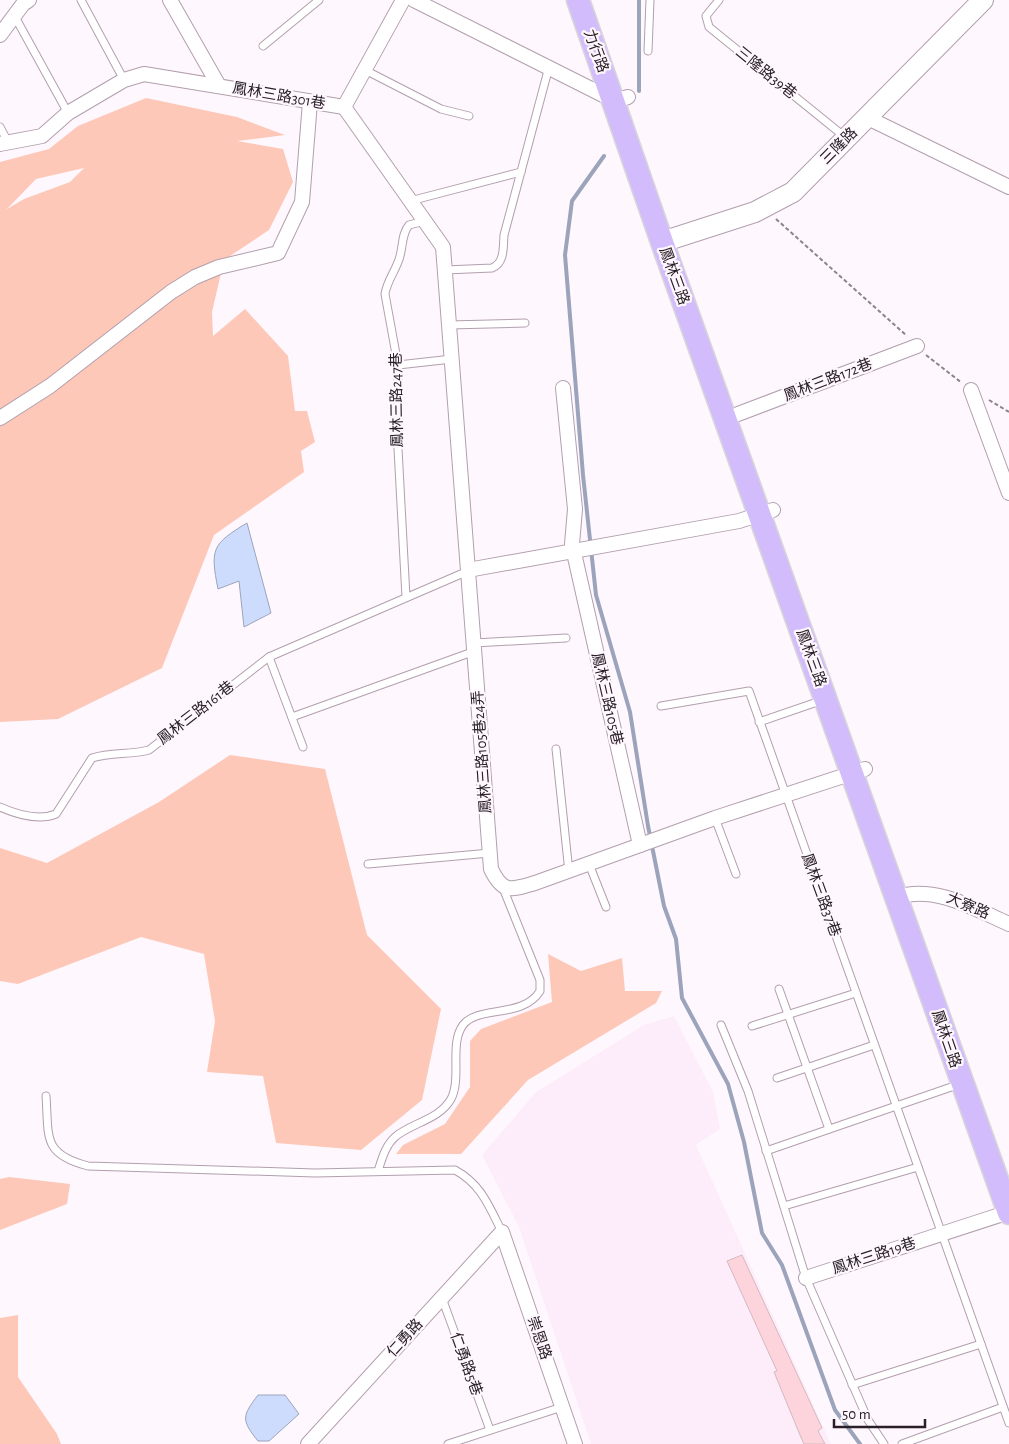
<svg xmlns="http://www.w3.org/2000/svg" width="1009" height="1444" viewBox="0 0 1009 1444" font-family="'Alegreya Sans','Noto Sans TC',sans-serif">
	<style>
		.built { fill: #fdedfa }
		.green { fill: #fdc8b8; fill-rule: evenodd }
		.water { fill: #cddcfc; stroke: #9ca4bc }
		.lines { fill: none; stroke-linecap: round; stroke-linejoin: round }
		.stream { stroke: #9ca4bc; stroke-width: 4 }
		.building { fill: #fed4dc; stroke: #d3b9be }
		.lane-casing { stroke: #b29fae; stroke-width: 9 }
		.street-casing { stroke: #b29fae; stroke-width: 16 }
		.secondary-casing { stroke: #b29fae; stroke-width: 22 }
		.primary-casing { stroke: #d8d7d8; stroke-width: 25 }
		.path { stroke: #8c848b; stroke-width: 2; stroke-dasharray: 4 2.5; stroke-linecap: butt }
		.lane { stroke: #fff; stroke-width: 7 }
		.street { stroke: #fff; stroke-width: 14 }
		.secondary { stroke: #fff; stroke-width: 20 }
		.primary { stroke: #d2bcfb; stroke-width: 22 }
		.labels { text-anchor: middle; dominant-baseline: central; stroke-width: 4.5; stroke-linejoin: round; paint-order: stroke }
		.street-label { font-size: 15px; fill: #282026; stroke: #fff7fe }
	</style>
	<rect width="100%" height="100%" fill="#fff7fe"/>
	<!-- built -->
	<polygon class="built" points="674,1016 713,1092 720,1129 696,1145 831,1444 591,1444 519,1227 482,1155 536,1092 644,1025"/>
	<!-- green -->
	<g class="green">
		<path d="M146 98 237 117 285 135 237 141 283 149 293 182 269 230 224 260 212 312 213 336 245 309 288 356 295 411H307L315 442 301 451 304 472 214 535 162 668 58 719 0 722V162L49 149 78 126ZM84 168 70 182 24 199 7 209 36 179Z"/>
		<polygon points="230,755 325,769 367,935 441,1009 422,1100 361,1150 276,1143 263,1076 207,1072 215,1021 204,954 141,937 18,984 0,981 0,848 47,863 159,802"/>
		<polygon points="548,954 581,971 622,958 625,991 662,991 656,1003 528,1080 461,1154 396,1154 403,1145 445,1124 470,1087 470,1041 481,1029 552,1002"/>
		<polygon points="9,1177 70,1184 67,1204 0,1230 0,1179"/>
		<polygon points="18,1315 18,1377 57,1434 61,1444 0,1444 0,1318"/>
	</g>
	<!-- water -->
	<g class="water">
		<path d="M247 523 271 613 244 627 239 581 218 589C210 549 212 544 247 523Z"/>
		<path d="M258 1395H285L299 1414 269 1441H258C241 1420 242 1416 258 1395Z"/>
	</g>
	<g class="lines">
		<!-- stream -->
		<g class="stream">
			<polyline points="639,0 639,91"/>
			<polyline points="604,156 572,201 565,255 583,475 596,595 630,712 648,826 664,906 676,939 682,998 728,1084 744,1142 762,1233 782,1265 835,1410 860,1444"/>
		</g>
	</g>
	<!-- building -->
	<polygon class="building" points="742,1255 822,1428 818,1431 825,1444 804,1444 800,1435 774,1372 777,1371 727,1261"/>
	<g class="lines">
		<defs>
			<g id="lane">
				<polyline points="81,0 124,80"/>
				<polyline points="719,0 706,16 709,27 845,137"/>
				<polyline points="14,15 68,113"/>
				<polyline points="263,46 319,0"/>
				<polyline points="648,51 650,0"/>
				<polyline points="365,70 441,109 469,116"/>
				<polyline points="0,127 8,142"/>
				<polyline points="410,201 521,172"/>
				<path d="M445 270 492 268C505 263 503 247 504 235L549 67"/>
				<polyline points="449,325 525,323"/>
				<polyline points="398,365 452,359"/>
				<path d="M406 597 398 449V365L385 294C387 280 397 269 400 256 403 245 402 233 409 225L425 221"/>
				<polyline points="474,643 566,638"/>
				<polyline points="269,657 303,747"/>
				<polyline points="661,706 749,691 1009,1423"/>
				<polyline points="292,717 475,651"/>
				<polyline points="759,722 823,700"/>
				<polyline points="556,749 569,872"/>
				<path d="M0 807C16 814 39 821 56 814L92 758C111 752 130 755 149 750L269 657 468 571"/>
				<polyline points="715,818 736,874"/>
				<polyline points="368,864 490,853"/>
				<polyline points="589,864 606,907"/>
				<polyline points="779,989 829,1129"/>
				<polyline points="721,1025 748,1091 806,1278 868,1420 884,1444"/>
				<polyline points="752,1026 856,993"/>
				<polyline points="777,1078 874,1045"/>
				<path d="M46 1096C49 1137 42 1154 88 1166L315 1173 455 1170C481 1184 489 1206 502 1232"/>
				<polyline points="766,1151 960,1084"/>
				<path d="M378 1171C382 1159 385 1146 395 1137 411 1123 439 1120 451 1099 462 1078 449 1044 463 1025 478 1005 523 1019 540 991V980L503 888"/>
				<polyline points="784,1206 918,1167"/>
				<polyline points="442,1298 490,1430"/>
				<polyline points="852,1385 981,1344"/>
				<polyline points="448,1444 562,1407"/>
				<polyline points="902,1444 1003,1407"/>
			</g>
			<g id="street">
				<polyline points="170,0 219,86"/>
				<polyline points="414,0 615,101 628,97"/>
				<polyline points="0,35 23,4 29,0"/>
				<path d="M344 107 443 247 491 869C503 894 511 890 535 883L715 818 865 769"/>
				<polyline points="868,118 1009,187"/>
				<polyline points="0,144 42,136 68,113 124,80 144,74 344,107 403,0"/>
				<polyline points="563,388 575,509 572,544 640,845"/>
				<polyline points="971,390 1009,493"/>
				<polyline points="738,414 917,346"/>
				<polyline points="0,418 50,386 171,292 195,277 219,267 278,253 302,202 310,102"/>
				<polyline points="468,570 739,521 773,510"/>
				<path d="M896 897C936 885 973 908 1009 924"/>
				<polyline points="806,1278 1009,1212"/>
				<polyline points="308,1444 502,1232 575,1444"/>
			</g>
			<polyline id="secondary" points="662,242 755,212 793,192 983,0"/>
			<polyline id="primary" points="578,0 662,242 1009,1213"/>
		</defs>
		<!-- lane casing -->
		<use href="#lane" class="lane-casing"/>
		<!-- street casing -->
		<use href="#street" class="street-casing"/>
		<!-- secondary casing -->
		<use href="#secondary" class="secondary-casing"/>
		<!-- primary casing -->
		<use href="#primary" class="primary-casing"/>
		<!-- path -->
		<g class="path">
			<polyline points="776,219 907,336"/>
			<polyline points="926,355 962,383"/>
			<polyline points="989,400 1009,412"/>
		</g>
		<!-- lane -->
		<use href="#lane" class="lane"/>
		<!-- street -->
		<use href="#street" class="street"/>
		<!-- secondary -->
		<use href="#secondary" class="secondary"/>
		<!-- primary -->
		<use href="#primary" class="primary"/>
	</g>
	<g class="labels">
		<!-- street labels -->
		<g class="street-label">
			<text transform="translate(596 51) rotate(70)">力行路</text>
			<text transform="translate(766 73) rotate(39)">三隆路39巷</text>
			<text transform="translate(279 96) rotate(10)">鳳林三路301巷</text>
			<text transform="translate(839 146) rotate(-45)">三隆路</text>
			<text transform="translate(674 276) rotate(70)">鳳林三路</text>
			<text transform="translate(828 380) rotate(-21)">鳳林三路172巷</text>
			<text transform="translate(397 400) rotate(-91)">鳳林三路247巷</text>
			<text transform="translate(811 658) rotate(70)">鳳林三路</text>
			<text transform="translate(607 699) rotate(77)">鳳林三路105巷</text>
			<text transform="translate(196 713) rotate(-38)">鳳林三路161巷</text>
			<text transform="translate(482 752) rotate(-94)">鳳林三路105巷24弄</text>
			<text transform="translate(821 895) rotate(70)">鳳林三路37巷</text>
			<text transform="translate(968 906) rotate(23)">大寮路</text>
			<text transform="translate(946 1039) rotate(71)">鳳林三路</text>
			<text transform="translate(874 1256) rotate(-18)">鳳林三路19巷</text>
			<text transform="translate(405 1338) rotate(-48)">仁勇路</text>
			<text transform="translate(539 1338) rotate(71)">崇恩路</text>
			<text transform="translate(466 1364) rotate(70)">仁勇路5巷</text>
		</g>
	</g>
	<!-- scale -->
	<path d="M834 1419v8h91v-8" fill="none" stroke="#282026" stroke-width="2.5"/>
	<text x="842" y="1419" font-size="15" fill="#282026" stroke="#fff7fe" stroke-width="4" paint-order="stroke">50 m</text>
</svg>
